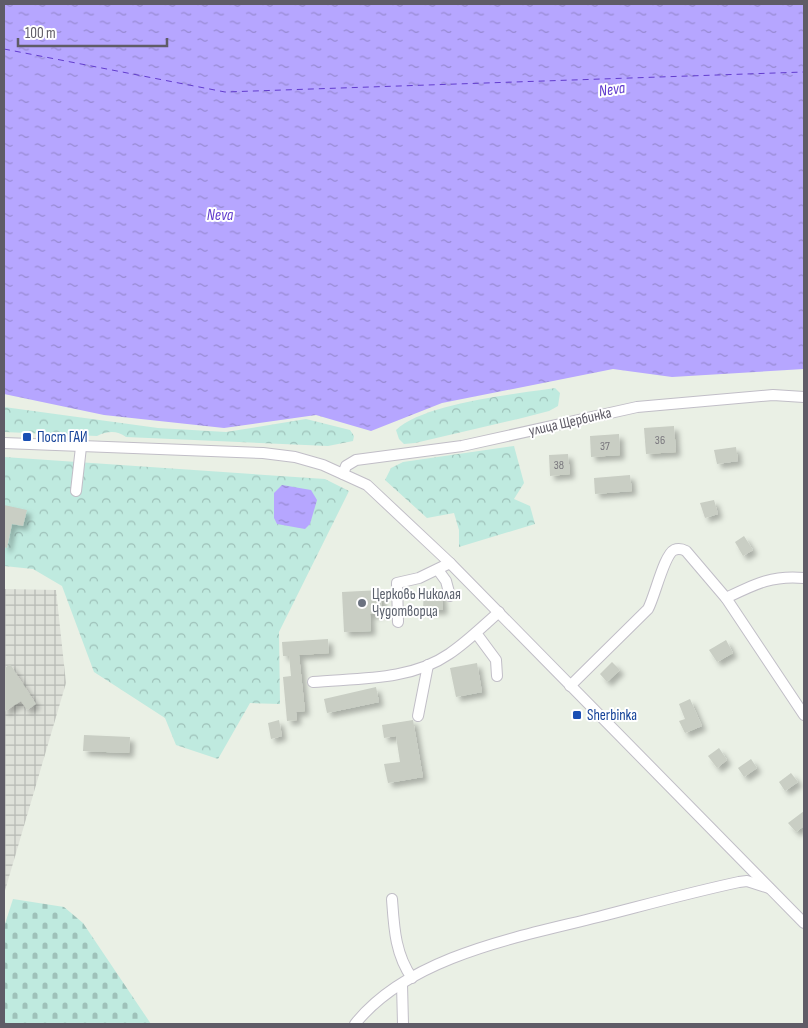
<svg xmlns="http://www.w3.org/2000/svg" width="808" height="1028" viewBox="0 0 808 1028" font-family="'Sofia Sans Condensed',sans-serif">
	<style>
		.industrial { fill: url(#industrial-grid) }
		.forest { fill: url(#forest-crowns) }
		.cemetery { fill: url(#cemetery-stones) }
		.water { fill: url(#water-ripples) }
		.lines { fill: none; stroke-linecap: round; stroke-linejoin: round }
		.ferry { stroke: #623dce; stroke-width: 1; stroke-dasharray: 6 5; stroke-linecap: butt }
		.building { fill: #c9cec4; filter: url(#shadow) }
		.minor-casing { stroke: #c1bec7; stroke-width: 12 }
		.minor { stroke: #fff; stroke-width: 10 }
		.transit-dot { fill: #1a4fb4; stroke: #fff; stroke-width: 2 }
		.worship-dot { fill: #6b7280; stroke: #fff; stroke-width: 2 }
		.labels { text-anchor: middle; dominant-baseline: central; stroke-width: 4; stroke-linejoin: round; paint-order: stroke }
		.number-label { font-size: 12px; fill: #7a787e }
		.street-label { font-size: 15px; fill: #5f5c67; stroke: #fff }
		.transit-label { font-size: 15px; fill: #164399; stroke: #fff; text-anchor: start }
		.worship-label { font-size: 15px; fill: #5b616d; stroke: #fff; text-anchor: start }
		.water-label { font-size: 16px; font-style: italic; fill: #623dce; stroke: #fff }
	</style>
	<defs>
		<pattern id="industrial-grid" width="8" height="8" patternUnits="userSpaceOnUse" patternTransform="scale(1.25)"><rect width="8" height="8" fill="#dee1d9"/><path d="M0 4h8M4 0v8" fill="none" stroke="#b7bab4"/></pattern>
		<pattern id="forest-crowns" width="20" height="18" patternUnits="userSpaceOnUse" patternTransform="scale(1.25)"><rect width="20" height="18" fill="#bfeadf"/><path d="M2 6a3 3 0 1 1 6 0M12 15a3 3 0 1 1 6 0" fill="none" stroke="#9ec1b9"/></pattern>
		<pattern id="cemetery-stones" width="16" height="16" patternUnits="userSpaceOnUse" patternTransform="scale(1.25)"><rect width="16" height="16" fill="#bfeadf"/><path d="M2 7V4a2 2 0 0 1 4 0v3zM10 15v-3a2 2 0 0 1 4 0v3z" fill="#9ec1b9"/></pattern>
		<pattern id="water-ripples" width="26" height="14" patternUnits="userSpaceOnUse" patternTransform="scale(1.25)"><rect width="26" height="14" fill="#b6a6ff"/><path d="M2 4q2-2 4 0t4 0M15 11q2-2 4 0t4 0" fill="none" stroke="#978ad2"/></pattern>
		<filter id="shadow"><feDropShadow dx="4.5" dy="4.5" stdDeviation="2.5" flood-color="#0004"/></filter>
	</defs>
	<rect width="100%" height="100%" fill="#eaf0e5"/>
	<!-- industrial -->
	<polygon class="industrial" points="4,589 56,590 66,683 4,894"/>
	<!-- forest -->
	<g class="forest">
		<path d="M555 388 560 393 558 406 549 411 522 418 415 443 404 444 399 439 396 430C424 403 516 394 555 388Z"/>
		<path d="M4 407 158 428 226 432 306 419 350 430 354 436 353 441 328 446 126 437C117 430 107 431 97 436L4 432Z"/>
		<polygon points="514,446 524,483 514,499 530,506 535,524 459,547 459,530 454,513 427,518 385,480 391,468 403,462"/>
		<polygon points="4,457 325,479 349,491 279,632 280,704 250,703 218,759 176,745 165,718 94,672 62,586 33,569 4,566"/>
	</g>
	<!-- cemetery -->
	<polygon class="cemetery" points="13,899 64,907 83,923 151,1024 4,1024 4,927"/>
	<!-- water -->
	<g class="water">
		<polygon points="4,4 804,4 804,369 672,377 613,369 442,403 371,431 316,415 224,428 104,415 4,394"/>
		<polygon points="282,485 311,490 317,500 310,524 305,529 277,524 274,518 274,493"/>
	</g>
	<g class="lines">
		<!-- ferry -->
		<polyline class="ferry" points="4,49 225,92 804,72"/>
	</g>
	<!-- building -->
	<g class="building">
		<polygon points="674,426 676,452 646,454 644,428"/>
		<polygon points="619,434 620,455 591,457 590,436"/>
		<polygon points="736,447 738,461 717,464 714,450"/>
		<polygon points="568,454 570,474 550,476 549,455"/>
		<polygon points="630,475 632,491 595,494 594,478"/>
		<polygon points="714,500 718,514 705,518 700,503"/>
		<polygon points="4,505 27,510 23,526 12,524 7,548 4,547"/>
		<polygon points="744,536 753,550 743,556 735,542"/>
		<polygon points="424,589 441,590 443,610 423,610"/>
		<polygon points="381,590 382,613 370,614 371,631 344,632 342,592"/>
		<polygon points="328,639 329,653 299,655 305,711 296,712 297,720 287,721 283,677 291,676 289,656 283,656 282,642"/>
		<polygon points="726,640 733,653 717,662 709,650"/>
		<polygon points="612,662 620,670 607,682 600,674"/>
		<polygon points="477,663 482,692 456,697 450,668"/>
		<polygon points="10,664 36,704 27,710 21,701 4,712 4,669"/>
		<polygon points="376,687 379,702 327,713 324,699"/>
		<polygon points="690,699 702,726 685,733 679,721 685,719 679,704"/>
		<polygon points="279,720 282,736 271,739 268,723"/>
		<polygon points="413,720 423,777 388,783 384,764 400,762 396,736 384,738 382,725"/>
		<polygon points="84,735 130,737 129,753 83,751"/>
		<polygon points="719,748 727,760 717,768 708,756"/>
		<polygon points="751,759 757,768 744,777 738,768"/>
		<polygon points="791,773 798,782 785,791 779,782"/>
		<polygon points="804,811 804,826 796,832 788,823"/>
	</g>
	<g class="lines">
		<defs>
			<g id="minor">
				<polyline points="4,443 263,453 295,457 323,465 367,485 450,563 804,923"/>
				<polyline points="343,474 346,466 356,460 462,446 637,407 773,395 804,397"/>
				<polyline points="76,491 81,447"/>
				<polyline points="438,570 446,581 450,596"/>
				<path d="M726 598C755 584 772 575 804 578"/>
				<polyline points="398,622 397,583 419,578 450,563"/>
				<polyline points="476,633 496,660 497,676"/>
				<path d="M313 682C358 678 410 681 449 654 467 642 483 626 499 612"/>
				<path d="M570 686 648 609C655 596 664 555 674 550 679 548 682 549 686 551L726 598 804 715"/>
				<polyline points="418,716 428,665"/>
				<path d="M392 899C394 927 395 954 412 978"/>
				<polyline points="402,984 403,1024"/>
				<path d="M355 1024C409 956 519 937 598 917 645 905 692 892 739 882L747 881 769 888"/>
			</g>
		</defs>
		<!-- minor casing -->
		<use href="#minor" class="minor-casing"/>
		<!-- minor -->
		<use href="#minor" class="minor"/>
	</g>
	<!-- markers -->
	<g class="transit-dot">
		<rect x="22" y="432" width="10" height="10" rx="2.5"/>
		<rect x="572" y="710" width="10" height="10" rx="2.5"/>
	</g>
	<circle class="worship-dot" cx="362" cy="603" r="5"/>
	<g class="labels">
		<!-- number labels -->
		<g class="number-label">
			<text x="660" y="440">36</text>
			<text x="605" y="446">37</text>
			<text x="559" y="465">38</text>
		</g>
		<!-- street labels -->
		<g class="street-label">
			<text transform="translate(570 422) rotate(-13)">улица Щербинка</text>
		</g>
		<!-- transit labels -->
		<g class="transit-label">
			<text x="37" y="437">Пост ГАИ</text>
			<text x="587" y="715">Sherbinka</text>
		</g>
		<!-- worship labels -->
		<g class="worship-label">
			<text x="372" y="594">Церковь Николая<tspan x="372" dy="17">Чудотворца</tspan></text>
		</g>
		<!-- water labels -->
		<g class="water-label">
			<text transform="translate(612 90) rotate(-8)">Neva</text>
			<text x="220" y="215">Neva</text>
		</g>
	</g>
	<!-- border -->
	<rect width="808" height="1028" fill="none" stroke="#5f5c67" stroke-width="10"/>
	<!-- scale -->
	<path d="M18 38v8h149v-8" fill="none" stroke="#5f5c67" stroke-width="2.5"/>
	<text x="25" y="38" font-size="15" fill="#5f5c67" stroke="#ffffff" stroke-width="4" paint-order="stroke">100 m</text>
</svg>
